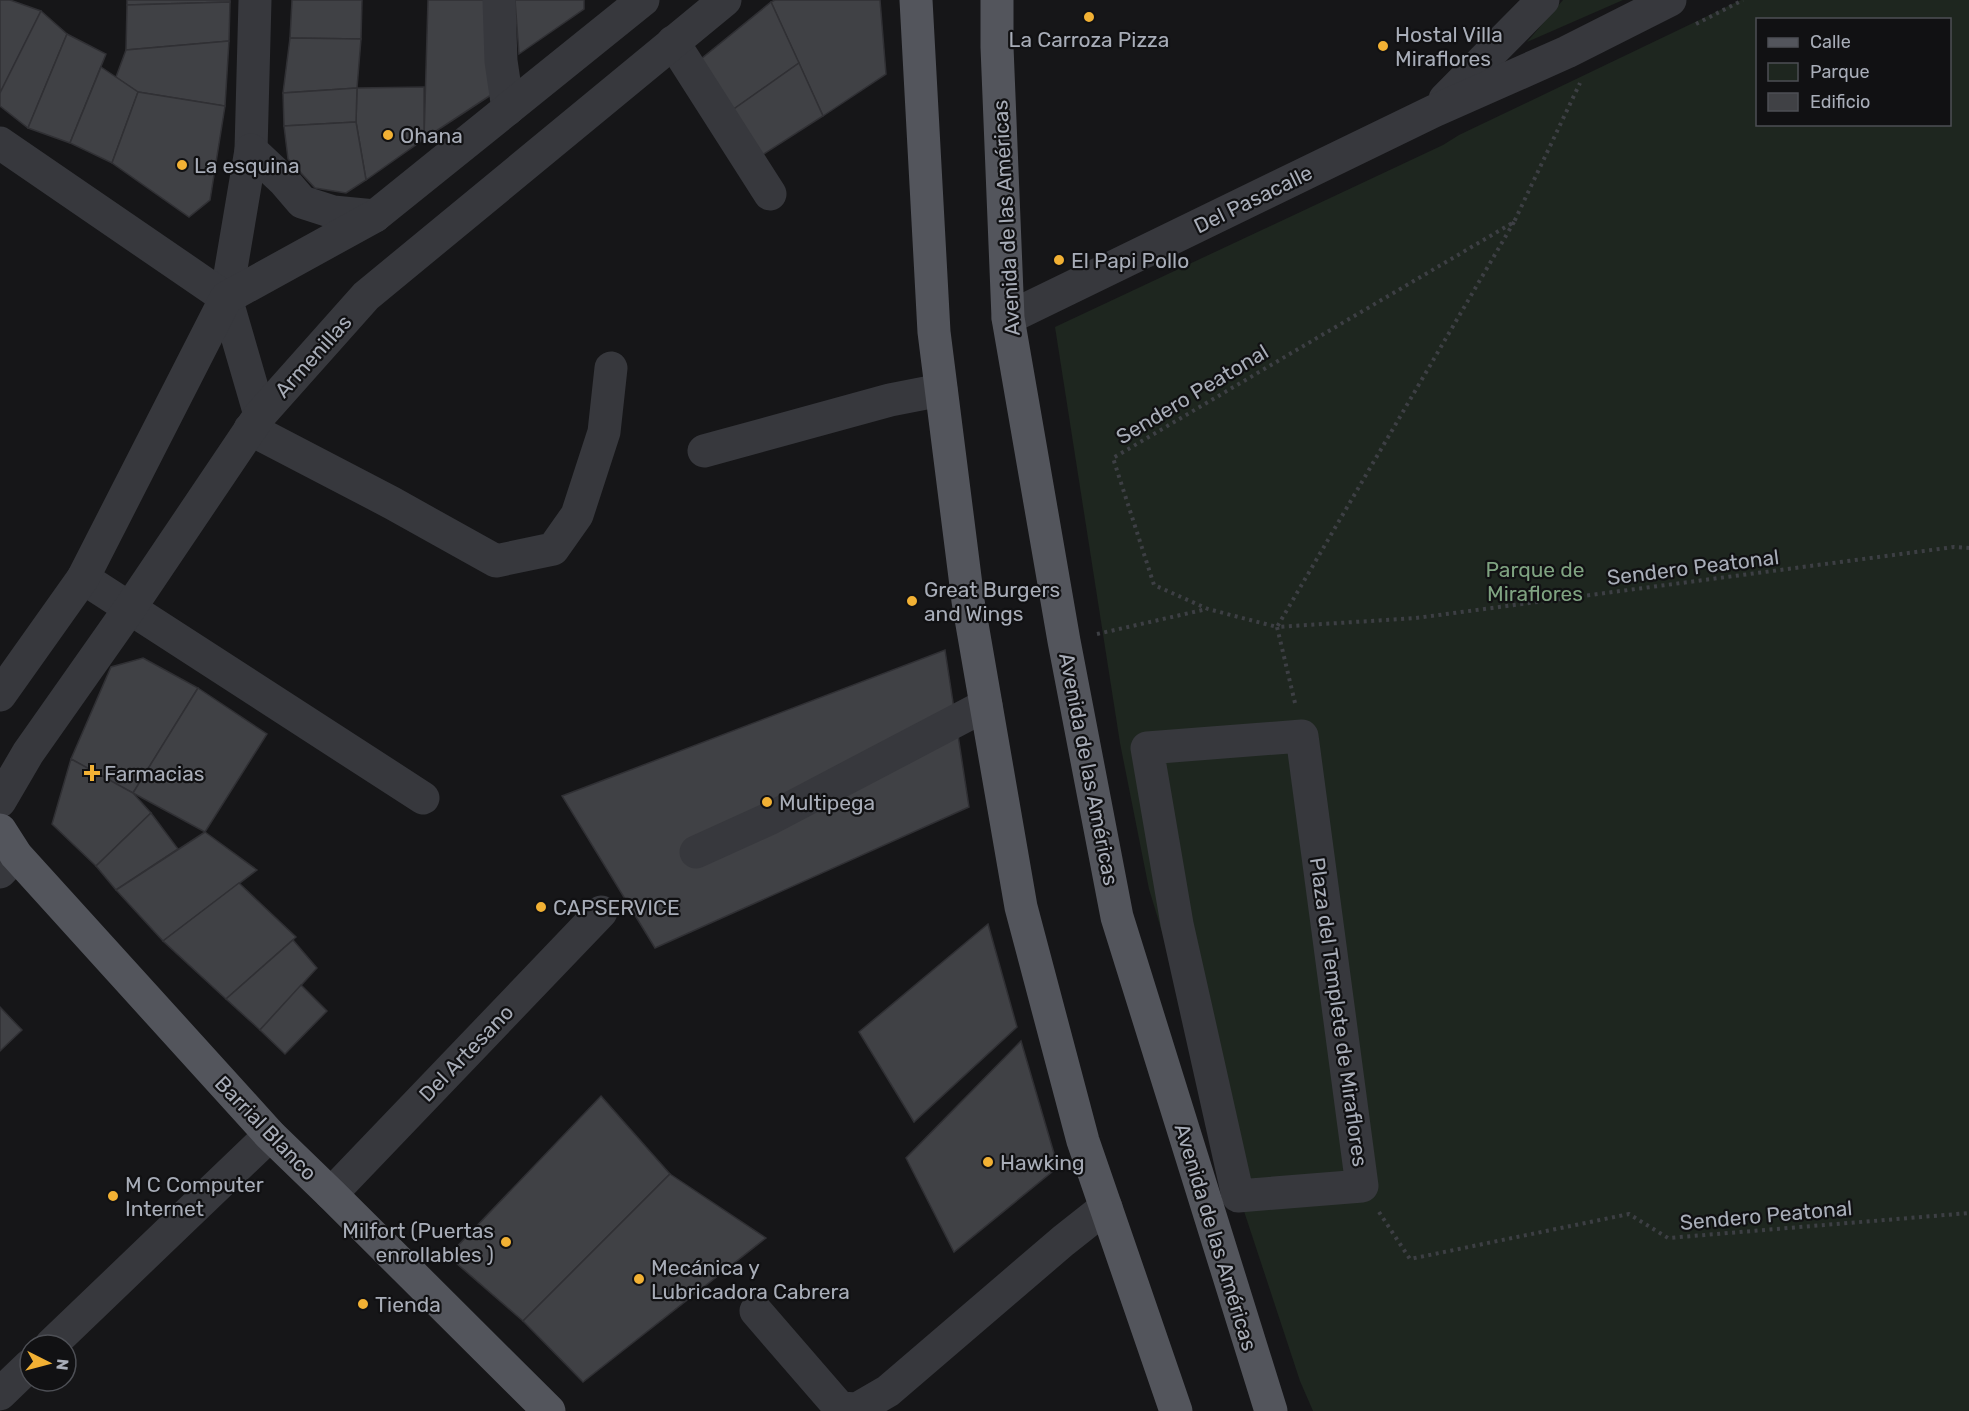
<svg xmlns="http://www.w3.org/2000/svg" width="1969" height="1411" viewBox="0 0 1969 1411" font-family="Rubik,sans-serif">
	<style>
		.green { fill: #1e261f; fill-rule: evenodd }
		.building { fill: #404145; stroke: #303034; stroke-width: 1.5 }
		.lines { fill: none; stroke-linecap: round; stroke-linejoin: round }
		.path { stroke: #3d3f44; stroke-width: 4; stroke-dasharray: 3 4.5; stroke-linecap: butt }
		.minor { stroke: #37383d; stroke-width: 33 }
		.major { stroke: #53555c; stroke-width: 33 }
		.poi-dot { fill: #f2b134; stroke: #111113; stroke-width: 2 }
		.labels { text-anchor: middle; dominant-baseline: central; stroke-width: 4.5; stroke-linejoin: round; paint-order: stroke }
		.poi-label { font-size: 21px; fill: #a8adb8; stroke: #111113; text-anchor: start }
		.street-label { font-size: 21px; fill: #a8adb8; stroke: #111113 }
		.park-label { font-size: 21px; fill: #7fa381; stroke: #111113 }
	</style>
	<rect width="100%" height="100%" fill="#161618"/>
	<!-- green -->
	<g class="green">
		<polygon points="1563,0 1623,0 1527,42"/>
		<path d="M1741 0H1969V1411H1313L1300 1381 1239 1196 1186 1011 1149 889 1120 743 1055 327 1443 145 1459 135ZM1758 20H1950V124H1758Z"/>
	</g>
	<!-- building -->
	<g class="building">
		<polygon points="0,0 10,0 41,11 0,93"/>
		<polygon points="127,0 230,0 230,2 127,5"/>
		<polygon points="292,0 362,0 361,39 290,38"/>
		<polygon points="428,0 490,0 494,93 424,139"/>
		<polygon points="515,0 584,0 584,9 519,54"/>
		<polygon points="775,0 880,0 886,74 823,116 771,2"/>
		<polygon points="230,2 229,41 126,50 127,5"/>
		<polygon points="771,2 799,63 731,111 701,59"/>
		<polygon points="41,11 67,34 28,128 0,106 0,93"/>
		<polygon points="67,34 106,54 70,143 28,128"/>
		<polygon points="290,38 361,39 357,88 283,93"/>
		<polygon points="229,41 225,106 138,92 116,77 126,50"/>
		<polygon points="799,63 823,116 756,159 731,111"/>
		<polygon points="101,67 138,92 112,163 70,143"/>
		<polygon points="424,87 424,139 366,180 356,122 357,88"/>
		<polygon points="357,88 356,122 284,126 283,93"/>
		<polygon points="138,92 225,106 210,200 189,217 112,163"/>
		<polygon points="356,122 366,180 346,193 315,188 288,159 284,126"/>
		<polygon points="945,650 969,807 655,948 562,796"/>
		<polygon points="143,658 198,688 133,793 71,759 111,667"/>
		<polygon points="198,688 267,734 205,832 133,793"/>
		<polygon points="71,759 133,793 151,813 96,866 52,824"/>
		<polygon points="151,813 178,849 116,890 96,866"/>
		<polygon points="205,832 257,870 163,941 116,890"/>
		<polygon points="239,883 296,937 226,999 163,941"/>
		<polygon points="988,924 1017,1027 914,1122 859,1032"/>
		<polygon points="293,940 317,968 260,1030 226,999"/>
		<polygon points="301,985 327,1011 285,1054 260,1030"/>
		<polygon points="0,1007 22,1030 0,1051"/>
		<polygon points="1021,1041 1058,1167 954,1252 906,1158"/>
		<polygon points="601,1096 670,1174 523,1321 448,1256"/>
		<polygon points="670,1174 766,1238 583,1382 523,1321"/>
	</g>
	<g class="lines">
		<!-- path -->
		<g class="path">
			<polyline points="1696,24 1743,0"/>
			<polyline points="1514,222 1277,627 1208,609 1154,585 1113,458 1514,222 1580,83"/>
			<polyline points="1097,634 1207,609"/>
			<polyline points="1295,703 1277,627 1416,618 1954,547 1969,548"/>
			<polyline points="1379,1212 1410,1259 1629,1214 1668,1238 1969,1213"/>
		</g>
		<!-- minor -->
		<g class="minor">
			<polyline points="255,0 251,150 226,298 260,415"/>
			<polyline points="499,0 501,61 508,109"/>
			<polyline points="673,42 770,194"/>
			<polyline points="1445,99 1543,0"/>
			<polyline points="0,143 226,298"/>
			<polyline points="251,150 284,181 302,202 333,212 375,216"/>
			<polyline points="1008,318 1434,111 1567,52 1670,0"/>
			<polyline points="250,429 392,503 496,561 553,549 577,515 604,432 611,368"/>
			<polyline points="704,451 890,400 941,390"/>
			<polyline points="83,578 423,798"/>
			<polyline points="0,695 83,578 226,298 375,216 643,0"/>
			<polygon points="1302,736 1362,1186 1238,1196 1177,924 1147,748"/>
			<polyline points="0,801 28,753 130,608 260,415 366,296 725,0"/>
			<polyline points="696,852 771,818 986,705"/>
			<polyline points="0,872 16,855"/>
			<polyline points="331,1194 601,912"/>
			<polyline points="756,1311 840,1408 857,1409 888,1391 1063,1241 1106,1207"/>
			<polyline points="51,1345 270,1135"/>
			<polyline points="0,1394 30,1365"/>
		</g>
		<!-- major -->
		<g class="major">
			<polyline points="916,0 934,332 968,601 1021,907 1083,1141 1176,1411"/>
			<polyline points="997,0 997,47 1008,318 1064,641 1117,917 1271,1411"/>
			<polyline points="0,830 16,855 270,1135 331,1194 549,1411"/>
		</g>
	</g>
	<!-- markers -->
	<g class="poi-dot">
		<circle cx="1089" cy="17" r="6"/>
		<circle cx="1383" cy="46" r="6"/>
		<circle cx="388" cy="135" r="6"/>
		<circle cx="182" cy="165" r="6"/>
		<circle cx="1059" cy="260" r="6"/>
		<circle cx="912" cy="601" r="6"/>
		<path d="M89 764h6v6h6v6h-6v6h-6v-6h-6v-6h6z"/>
		<circle cx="767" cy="802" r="6"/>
		<circle cx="541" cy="907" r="6"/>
		<circle cx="988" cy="1162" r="6"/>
		<circle cx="113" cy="1196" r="6"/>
		<circle cx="506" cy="1242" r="6"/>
		<circle cx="639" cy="1279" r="6"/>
		<circle cx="363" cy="1304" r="6"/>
	</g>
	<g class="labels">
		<!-- poi labels -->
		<g class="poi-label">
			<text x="1395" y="34">Hostal Villa<tspan x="1395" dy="24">Miraflores</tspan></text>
			<text x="1089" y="39" text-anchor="middle">La Carroza Pizza</text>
			<text x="400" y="135">Ohana</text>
			<text x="194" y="165">La esquina</text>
			<text x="1071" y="260">El Papi Pollo</text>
			<text x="924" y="589">Great Burgers<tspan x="924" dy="24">and Wings</tspan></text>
			<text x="104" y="773">Farmacias</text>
			<text x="779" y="802">Multipega</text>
			<text x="553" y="907">CAPSERVICE</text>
			<text x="1000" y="1162">Hawking</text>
			<text x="125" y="1184">M C Computer<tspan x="125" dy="24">Internet</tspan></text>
			<text x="494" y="1230" text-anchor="end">Milfort (Puertas<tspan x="494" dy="24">enrollables )</tspan></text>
			<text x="651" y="1267">Mecánica y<tspan x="651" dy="24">Lubricadora Cabrera</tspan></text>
			<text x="375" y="1304">Tienda</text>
		</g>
		<!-- street labels -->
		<g class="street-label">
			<text transform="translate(1253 199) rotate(-26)">Del Pasacalle</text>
			<text transform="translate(1006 218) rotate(-93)">Avenida de las Américas</text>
			<text transform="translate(313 356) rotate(-48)">Armenillas</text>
			<text transform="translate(1192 394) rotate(-31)">Sendero Peatonal</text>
			<text transform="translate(1693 567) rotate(-7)">Sendero Peatonal</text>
			<text transform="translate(1089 769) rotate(79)">Avenida de las Américas</text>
			<text transform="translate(1339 1012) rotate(82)">Plaza del Templete de Miraflores</text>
			<text transform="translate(466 1053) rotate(-46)">Del Artesano</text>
			<text transform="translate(266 1128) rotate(46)">Barrial Blanco</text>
			<text transform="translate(1766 1215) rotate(-5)">Sendero Peatonal</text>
			<text transform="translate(1216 1237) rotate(73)">Avenida de las Américas</text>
		</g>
		<!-- park labels -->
		<g class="park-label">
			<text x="1535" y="569">Parque de<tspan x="1535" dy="24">Miraflores</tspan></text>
		</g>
	</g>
	<!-- legend -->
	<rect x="1756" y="18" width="195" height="108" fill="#111113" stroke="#4d4f55" stroke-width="1.5"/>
	<rect x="1768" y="38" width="30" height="9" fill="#53555c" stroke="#4d4f55" stroke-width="1.5"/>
	<text x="1810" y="48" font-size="18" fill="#a8adb8">Calle</text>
	<rect x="1768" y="63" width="30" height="18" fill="#1e261f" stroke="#4d4f55" stroke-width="1.5"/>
	<text x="1810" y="78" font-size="18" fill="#a8adb8">Parque</text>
	<rect x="1768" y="93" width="30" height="18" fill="#404145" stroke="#4d4f55" stroke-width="1.5"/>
	<text x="1810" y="108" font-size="18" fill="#a8adb8">Edificio</text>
	<!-- north arrow -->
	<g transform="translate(48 1363) rotate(96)"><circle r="28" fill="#111113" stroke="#4d4f55" stroke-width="1.5"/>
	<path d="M0-4.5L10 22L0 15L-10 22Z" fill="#f2b134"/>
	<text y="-9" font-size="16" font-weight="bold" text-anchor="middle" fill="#a8adb8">N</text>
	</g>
</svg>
